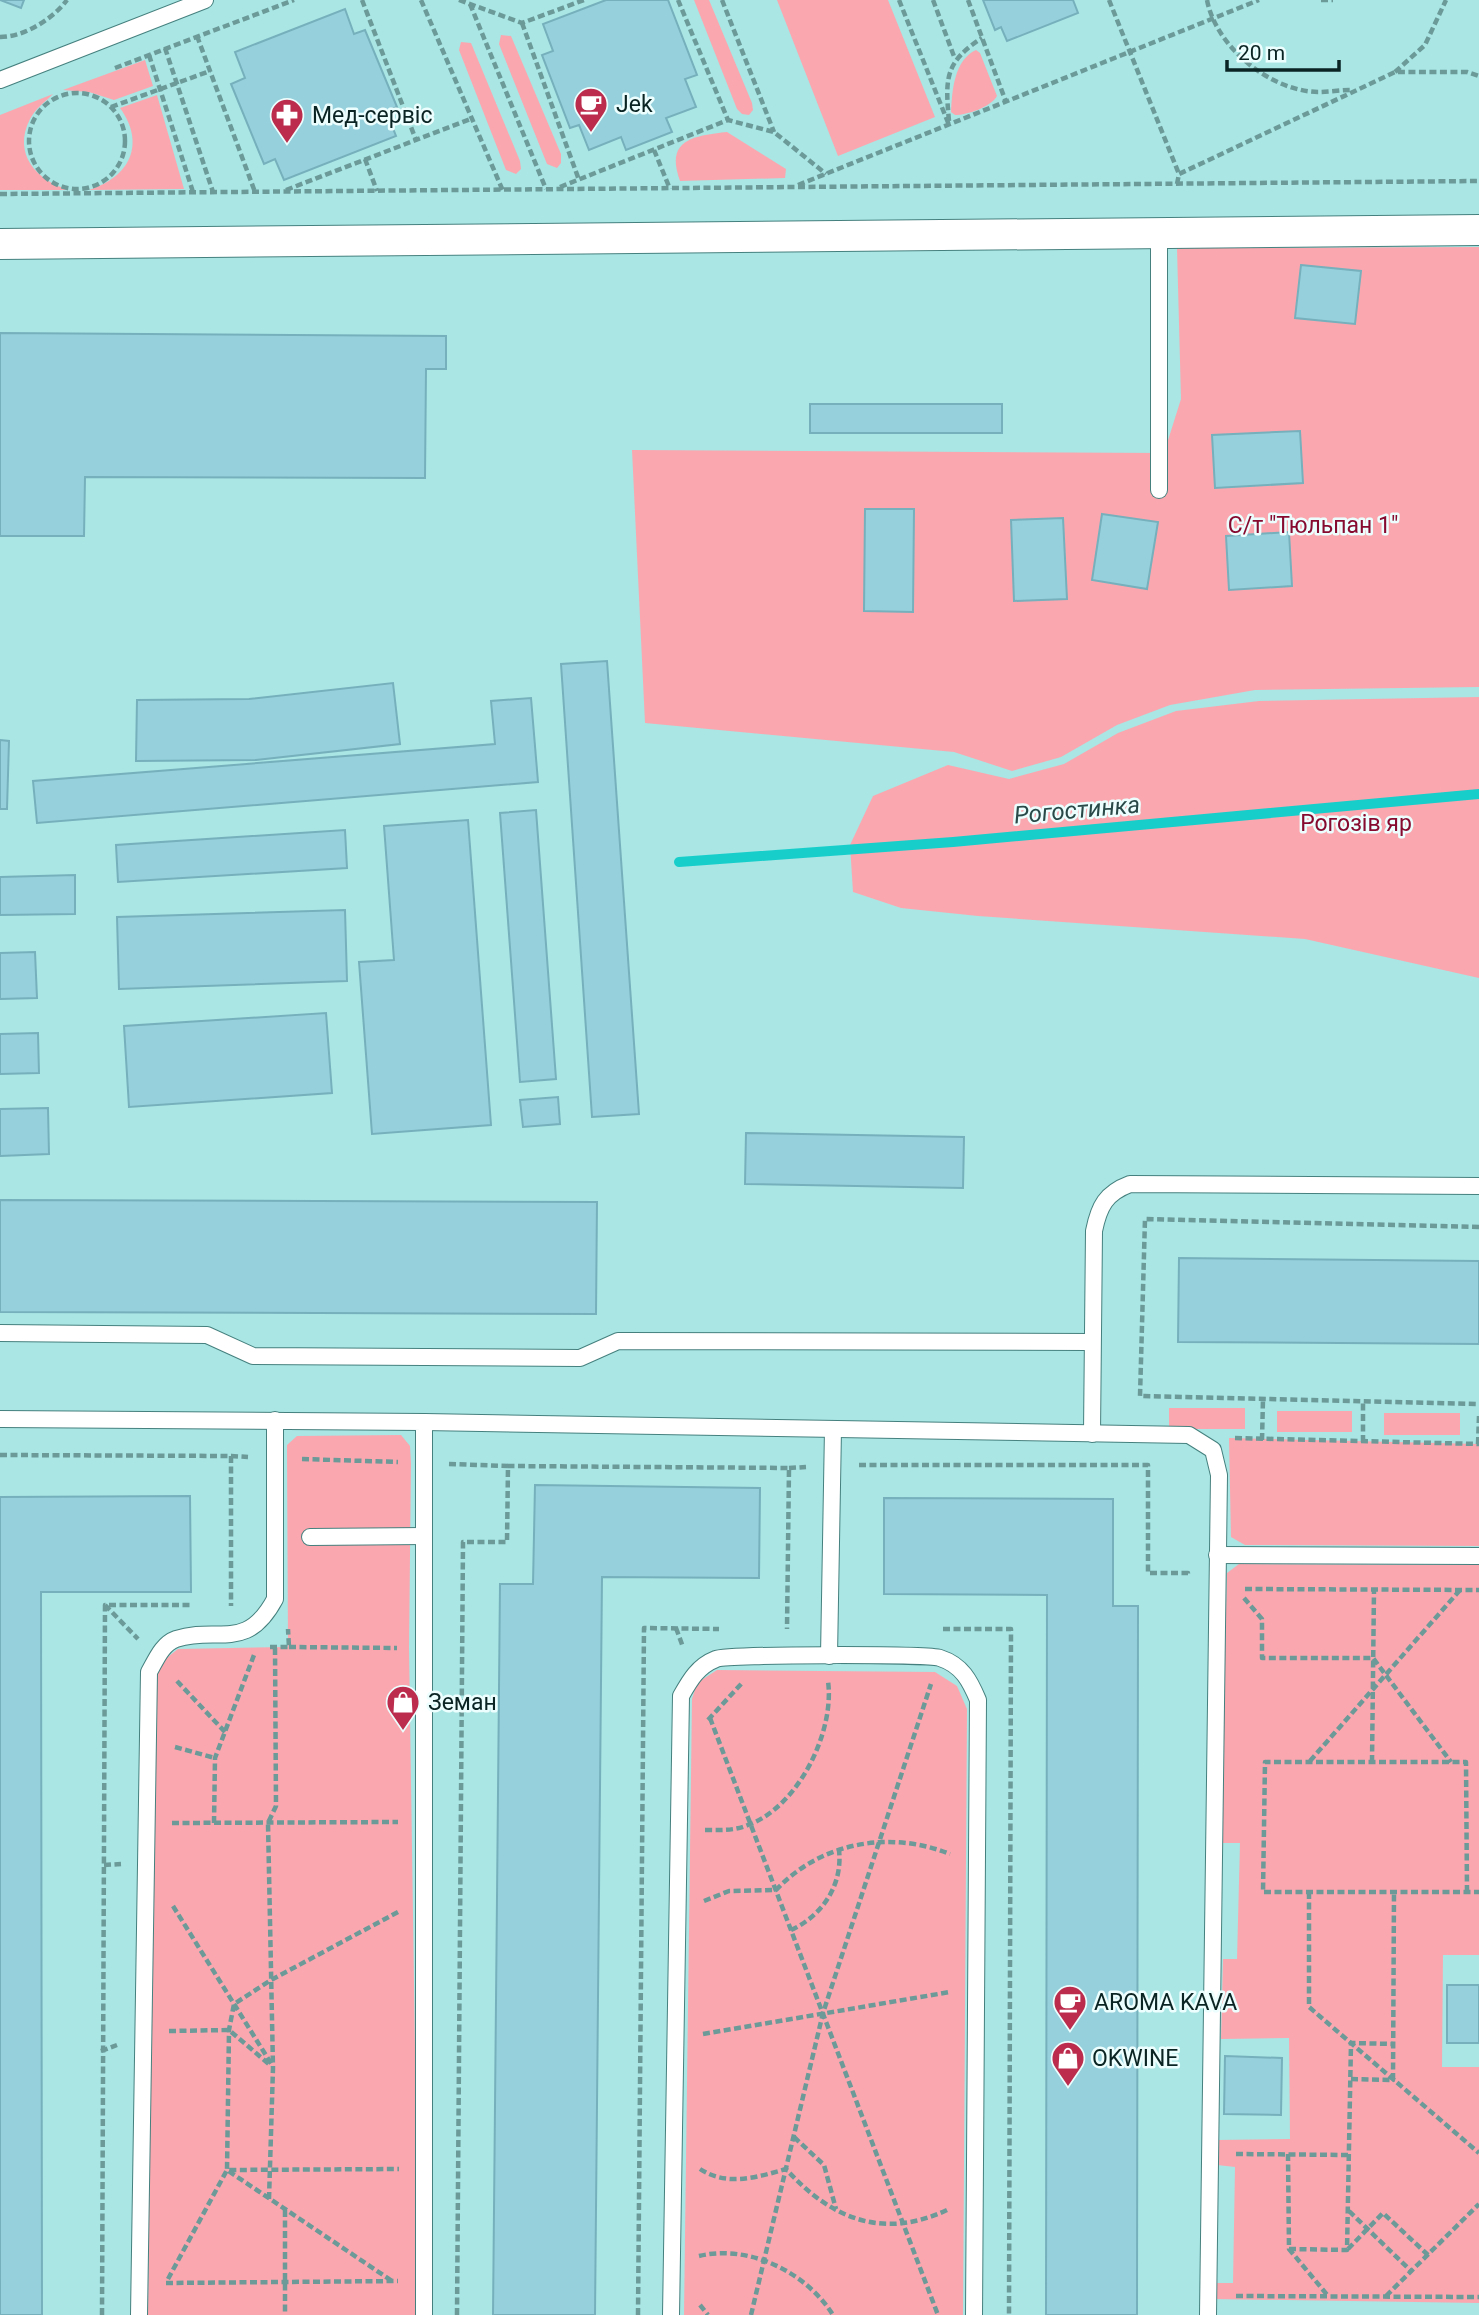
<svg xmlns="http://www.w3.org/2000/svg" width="1479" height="2315" viewBox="0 0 1479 2315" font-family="Roboto,sans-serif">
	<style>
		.green { fill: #fba7af }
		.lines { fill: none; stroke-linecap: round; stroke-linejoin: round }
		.stream { stroke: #17cecb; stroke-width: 10 }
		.building { fill: #96d0dd; stroke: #76b0bc; stroke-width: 2 }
		.lane-casing { stroke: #45807e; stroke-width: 18 }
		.street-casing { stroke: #45807e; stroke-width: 32 }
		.path { stroke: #6b9a99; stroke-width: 4.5; stroke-dasharray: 7 3.5; stroke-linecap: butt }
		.lane { stroke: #fff; stroke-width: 16 }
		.street { stroke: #fff; stroke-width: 30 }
		.labels { text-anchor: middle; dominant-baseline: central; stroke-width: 5; stroke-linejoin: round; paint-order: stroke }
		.poi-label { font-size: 23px; fill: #0a2323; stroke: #ecfefd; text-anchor: start }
		.park-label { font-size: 23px; fill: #860a2f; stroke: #ecfefd }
		.water-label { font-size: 24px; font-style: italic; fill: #294948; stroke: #ecfefd }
	</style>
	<rect width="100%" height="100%" fill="#a9e6e4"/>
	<!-- green -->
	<g class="green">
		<polygon points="694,0 709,0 752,103 753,110 749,115 742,114 737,109"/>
		<polygon points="777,0 888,0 935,117 838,156"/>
		<polygon points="501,35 511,36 561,154 561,163 557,168 547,164 499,44"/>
		<polygon points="461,42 471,43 520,161 521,169 516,174 506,170 459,50"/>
		<path d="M976 50 980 53 997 96C991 107 967 115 955 115L951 112C952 91 954 60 976 50Z"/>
		<polygon points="145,60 153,86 114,100 89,92 63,90"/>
		<path d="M53 94C45 102 35 109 30 119 12 154 37 181 69 190H0V115Z"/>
		<path d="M157 95 184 189 89 190C130 177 146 144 120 108Z"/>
		<path d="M727 132 786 169 785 178 680 181C665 140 692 136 727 132Z"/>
		<polygon points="1479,247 1479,687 1255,690 1170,705 1117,725 1061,757 1012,771 954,752 645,723 632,450 1164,453 1181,399 1177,248"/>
		<polygon points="1479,697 1479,978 1305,939 978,916 901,908 853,892 850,845 873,796 948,765 1009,779 1064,764 1118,733 1176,711 1259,701"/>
		<rect x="1169" y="1408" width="76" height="21"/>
		<rect x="1277" y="1411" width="75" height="21"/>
		<rect x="1384" y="1413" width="76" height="22"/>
		<polygon points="401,1435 410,1446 411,1463 409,1648 419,2315 148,2315 155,1675 164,1660 178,1649 288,1647 287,1445 297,1436"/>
		<polygon points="1229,1438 1479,1444 1479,1546 1245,1545 1231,1537"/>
		<polygon points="1239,1564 1479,1565 1479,1955 1443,1955 1442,2067 1479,2067 1479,2303 1213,2299 1214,2283 1233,2283 1235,2167 1217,2165 1217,2140 1290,2139 1289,2038 1221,2039 1223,1959 1237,1959 1240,1843 1220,1843 1227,1573"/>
		<polygon points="717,1670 935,1672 957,1686 967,1709 963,2315 684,2315 692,1699 697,1683"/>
	</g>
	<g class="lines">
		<!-- stream -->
		<polyline class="stream" points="679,862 953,842 1479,794"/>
	</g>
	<!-- building -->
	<g class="building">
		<polygon points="0,0 24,0 21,8"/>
		<polygon points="606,0 668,0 697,75 685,79 696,107 666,118 672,132 626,150 621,137 589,150 579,125 570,128 542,55 553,51 543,24"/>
		<polygon points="983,0 1073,0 1078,13 1007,41 1001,27 995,30"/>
		<polygon points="345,9 354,34 365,30 397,107 386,111 396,136 284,180 275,159 264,164 231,84 245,78 235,52"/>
		<polygon points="1301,265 1361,271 1355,324 1295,318"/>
		<polygon points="0,333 446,336 446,369 426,369 425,478 85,477 84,536 0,536"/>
		<rect x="810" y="404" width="192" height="29"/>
		<polygon points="1300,431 1303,483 1215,488 1212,435"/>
		<polygon points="865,509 914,509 913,612 864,611"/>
		<polygon points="1102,514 1158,522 1147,589 1092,580"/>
		<polygon points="1063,518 1067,599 1014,601 1011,520"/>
		<polygon points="1289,532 1292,586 1229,590 1226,536"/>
		<polygon points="607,661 639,1114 592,1117 561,664"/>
		<polygon points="393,683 400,744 256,760 136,761 137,700 249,699"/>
		<polygon points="531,698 538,782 37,823 33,781 495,744 491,701"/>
		<polygon points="0,740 9,741 7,809 0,809"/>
		<polygon points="536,810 556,1079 520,1082 500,813"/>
		<polygon points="468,820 491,1125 372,1134 359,962 394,960 384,826"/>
		<polygon points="345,830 347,868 118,882 116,845"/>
		<polygon points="75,875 75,914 0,915 0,877"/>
		<polygon points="345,910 347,981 119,989 117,917"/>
		<polygon points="35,952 37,998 0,999 0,953"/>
		<polygon points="326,1013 332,1093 129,1107 124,1026"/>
		<polygon points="38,1033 39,1073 0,1074 0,1034"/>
		<polygon points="558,1097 560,1124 523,1127 520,1100"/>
		<polygon points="48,1108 49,1154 0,1156 0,1109"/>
		<polygon points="746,1133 964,1137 963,1188 745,1184"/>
		<polygon points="0,1200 597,1202 596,1314 0,1312"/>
		<polygon points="1179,1258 1479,1261 1479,1344 1178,1342"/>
		<polygon points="535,1485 760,1488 759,1578 602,1577 595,2315 493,2315 500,1584 533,1584"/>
		<polygon points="190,1496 191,1592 41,1592 42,2315 0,2315 0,1497"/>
		<polygon points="884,1498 1113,1499 1113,1606 1138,1606 1137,2315 1046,2315 1047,1595 884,1594"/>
		<rect x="1447" y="1985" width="32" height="58"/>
		<polygon points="1225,2056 1282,2058 1281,2115 1224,2114"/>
	</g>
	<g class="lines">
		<defs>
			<g id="lane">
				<polyline points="0,80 205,0"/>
				<polyline points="1159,233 1159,490"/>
				<polyline points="0,1333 207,1335 253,1356 580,1358 618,1341 1091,1342"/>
				<polyline points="0,1419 424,1422 424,2315"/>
				<polyline points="424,1422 1189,1435 1213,1450 1219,1475 1208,2315"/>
				<path d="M1092 1434 1094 1231C1099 1206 1106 1193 1130 1184L1479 1186"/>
				<polyline points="310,1537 424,1536"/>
				<polyline points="1217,1555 1479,1556"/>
				<polyline points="829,1656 833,1429"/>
				<path d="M139 2315 149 1672C156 1660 162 1644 176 1639 218 1625 246 1653 275 1599V1420"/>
				<path d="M671 2315 681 1696C690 1680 698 1666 716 1659 727 1654 927 1654 940 1658 962 1665 970 1681 978 1700L974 2315"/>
			</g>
			<polyline id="street" points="0,244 1479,230"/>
		</defs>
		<!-- lane casing -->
		<use href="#lane" class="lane-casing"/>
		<!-- street casing -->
		<use href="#street" class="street-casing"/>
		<!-- path -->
		<g class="path">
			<polyline points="362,0 416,140"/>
			<polyline points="421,0 503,191"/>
			<polyline points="459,0 522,23 584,0"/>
			<polyline points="678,0 728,120"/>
			<polyline points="722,0 774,132"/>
			<polyline points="899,0 949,125"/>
			<polyline points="933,0 955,59"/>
			<polyline points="968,0 1006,102"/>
			<polyline points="1109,0 1179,174"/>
			<path d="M1207 0C1216 47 1270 91 1318 92 1329 92 1341 90 1351 90"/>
			<polyline points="1321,0 1333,0"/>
			<polyline points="470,4 546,189"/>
			<polyline points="522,23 579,180"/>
			<polyline points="197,36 255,192"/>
			<path d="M0 37C24 37 53 19 67 0"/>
			<polyline points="165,48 213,192"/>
			<polyline points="149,55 193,192"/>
			<polyline points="115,68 294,0"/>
			<polyline points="1395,72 1425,45 1446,0"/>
			<circle cx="77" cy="141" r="48"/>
			<polyline points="111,107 210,71"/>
			<path d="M949 121C945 78 945 62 982 38"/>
			<polyline points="654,150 670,189"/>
			<polyline points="365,159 377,191"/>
			<polyline points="1177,184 1179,174 1395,72 1467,72 1479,76"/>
			<polyline points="798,185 1259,0"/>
			<polyline points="560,187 728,120 774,132 826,174"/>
			<polyline points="286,190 473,118"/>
			<polyline points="0,194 1479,181"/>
			<polyline points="1479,1227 1145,1219 1140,1396 1479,1404"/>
			<polyline points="1235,1438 1479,1444"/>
			<polyline points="1262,1440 1263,1399"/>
			<polyline points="1363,1442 1363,1401"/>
			<polyline points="1478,1444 1479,1416"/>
			<polyline points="0,1455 231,1456 231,1606"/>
			<polyline points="231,1456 248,1457"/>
			<polyline points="302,1459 398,1462"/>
			<polyline points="449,1464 508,1466"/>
			<polyline points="859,1465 1148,1465 1148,1573 1188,1573 1188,1576"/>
			<polyline points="789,1468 806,1467"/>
			<polyline points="1245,1589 1479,1590"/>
			<polyline points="1244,1598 1262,1619 1262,1658 1373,1658 1451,1762"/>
			<polyline points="105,1605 138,1639"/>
			<polyline points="676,1628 683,1647"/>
			<polyline points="943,1629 1011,1629 1009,2315"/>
			<polyline points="270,1647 289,1647 288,1629"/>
			<polyline points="289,1647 397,1648"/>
			<polyline points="177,1681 225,1732"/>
			<polyline points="710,1718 938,2315"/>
			<polyline points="708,1720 742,1683"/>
			<polyline points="175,1747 215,1758"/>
			<polyline points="1310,1761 1460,1590"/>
			<polyline points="1372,1762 1374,1590"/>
			<polyline points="172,1823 398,1822"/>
			<polyline points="214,1823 215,1758 254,1655"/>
			<path d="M705 1830C720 1830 734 1831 748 1825 798 1807 835 1732 828 1681"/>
			<polyline points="104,1865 121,1864"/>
			<polyline points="1309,1892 1309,2007 1479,2153"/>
			<path d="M1467 1892 1466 1762H1265L1263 1892C1335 1892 1407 1892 1479 1892"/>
			<path d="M704 1901 729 1891 776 1890C821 1842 890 1830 950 1854"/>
			<polyline points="173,1906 272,2065"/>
			<polyline points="398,1912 271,1980 234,2004 229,2030 227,2170 399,2169"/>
			<path d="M791 1930C822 1916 843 1885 839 1850"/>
			<polyline points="169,2031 229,2030 270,2065"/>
			<polyline points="703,2034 950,1992"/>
			<polyline points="101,2051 117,2045"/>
			<polyline points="1351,2079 1393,2080 1394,1892"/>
			<polyline points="794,2137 824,2165 836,2209"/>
			<polyline points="1236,2154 1349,2155"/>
			<polyline points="1288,2154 1289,2249 1329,2297"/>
			<path d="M700 2169C727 2187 758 2177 786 2169 831 2219 883 2240 947 2210"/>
			<polyline points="269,2199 273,2068 268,1823 276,1806 275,1647"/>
			<polyline points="285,2210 285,2315"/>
			<polyline points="1349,2211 1411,2271"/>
			<polyline points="1289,2249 1347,2250 1351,2043 1393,2044"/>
			<polyline points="1348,2249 1383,2213 1428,2255"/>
			<path d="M699 2256C749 2244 806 2272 833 2315"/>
			<polyline points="168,2279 227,2170 392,2281"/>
			<polyline points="166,2283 398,2281"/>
			<polyline points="1236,2296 1479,2297"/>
			<polyline points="1386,2296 1479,2204"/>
			<polyline points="700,2305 708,2315"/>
			<polyline points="102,2315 105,1605 190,1605"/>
			<polyline points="457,2315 463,1542 507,1542 508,1466 789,1468 787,1629"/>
			<polyline points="638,2315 644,1628 719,1629"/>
			<polyline points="751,2315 823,2013 931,1684"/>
		</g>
		<!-- lane -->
		<use href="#lane" class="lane"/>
		<!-- street -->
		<use href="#street" class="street"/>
	</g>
	<!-- icons -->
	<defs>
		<symbol id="cafe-pin" viewBox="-11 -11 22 30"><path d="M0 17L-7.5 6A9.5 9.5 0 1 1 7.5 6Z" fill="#bc2c4d" stroke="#ecfefd"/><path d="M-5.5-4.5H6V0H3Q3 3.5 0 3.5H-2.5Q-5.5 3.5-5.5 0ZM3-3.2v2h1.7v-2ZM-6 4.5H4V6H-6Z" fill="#fff"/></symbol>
		<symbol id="pharmacy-pin" viewBox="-11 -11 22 30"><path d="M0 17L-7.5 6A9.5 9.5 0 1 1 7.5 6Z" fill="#bc2c4d" stroke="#ecfefd"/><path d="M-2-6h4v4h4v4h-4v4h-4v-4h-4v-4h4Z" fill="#fff"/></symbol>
		<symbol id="shop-pin" viewBox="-11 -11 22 30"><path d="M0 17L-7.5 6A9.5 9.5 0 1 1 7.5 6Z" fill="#bc2c4d" stroke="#ecfefd"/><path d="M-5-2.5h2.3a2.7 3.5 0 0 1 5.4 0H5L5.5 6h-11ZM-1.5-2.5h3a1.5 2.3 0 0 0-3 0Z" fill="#fff"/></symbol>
	</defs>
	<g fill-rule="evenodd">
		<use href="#cafe-pin" x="572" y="85" width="38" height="52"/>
		<use href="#pharmacy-pin" x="268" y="96" width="38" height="52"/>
		<use href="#shop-pin" x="384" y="1683" width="38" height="52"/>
		<use href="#cafe-pin" x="1051" y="1983" width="38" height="52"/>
		<use href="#shop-pin" x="1049" y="2039" width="38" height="52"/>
	</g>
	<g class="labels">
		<!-- poi labels -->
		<g class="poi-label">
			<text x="616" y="104">Jek</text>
			<text x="312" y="115">Мед-сервіс</text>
			<text x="428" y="1702">Земан</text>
			<text x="1094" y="2002">AROMA KAVA</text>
			<text x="1092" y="2058">OKWINE</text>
		</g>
		<!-- park labels -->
		<g class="park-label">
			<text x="1313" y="525">С/т "Тюльпан 1"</text>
			<text x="1356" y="823">Рогозів яр</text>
		</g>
		<!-- water labels -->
		<g class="water-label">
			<text transform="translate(1077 810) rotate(-5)">Рогостинка</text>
		</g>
	</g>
	<!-- scale -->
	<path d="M1227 60v10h112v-10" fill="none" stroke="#0a2323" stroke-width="3.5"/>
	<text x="1238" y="60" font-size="21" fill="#0a2323" stroke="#ecfefd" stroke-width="5" paint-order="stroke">20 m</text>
</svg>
